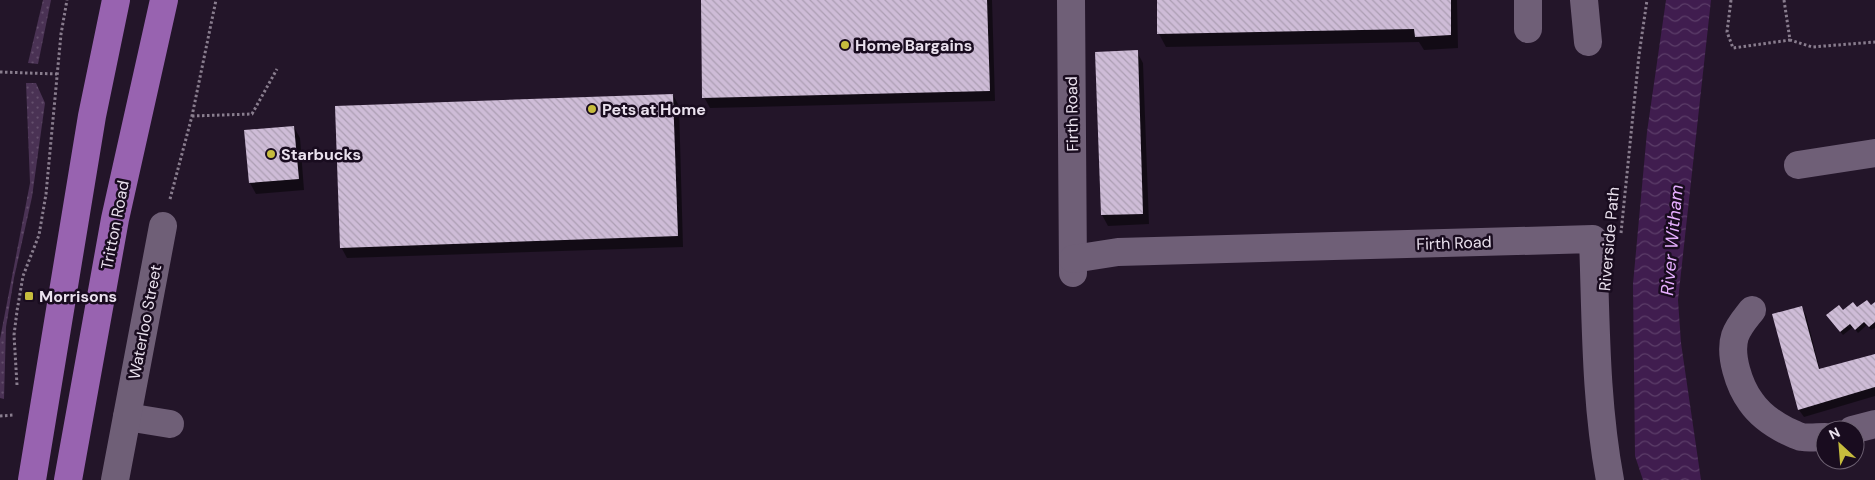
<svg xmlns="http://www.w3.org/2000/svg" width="1875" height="480" viewBox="0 0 1875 480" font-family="'DM Sans',sans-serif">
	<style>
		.garden { fill: url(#garden-dots) }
		.water { fill: url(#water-waves) }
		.shadow { fill: #0007 }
		.building { fill: url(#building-back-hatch) }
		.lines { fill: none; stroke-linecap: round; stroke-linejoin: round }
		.path { stroke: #897d8e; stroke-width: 3; stroke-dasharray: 2.5 2.5; stroke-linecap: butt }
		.minor { stroke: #6f5f77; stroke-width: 28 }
		.major { stroke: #9863b0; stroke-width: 28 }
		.poi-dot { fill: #c6bc3d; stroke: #190c1f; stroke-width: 2 }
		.labels { text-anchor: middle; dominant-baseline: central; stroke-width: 5; stroke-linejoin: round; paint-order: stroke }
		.poi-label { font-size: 16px; font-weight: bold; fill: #eae1ee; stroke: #190c1f; text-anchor: start }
		.street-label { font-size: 16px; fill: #eae1ee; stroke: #190c1f }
		.water-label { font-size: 18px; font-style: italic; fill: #e6afff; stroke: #190c1f }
	</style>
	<defs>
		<pattern id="garden-dots" width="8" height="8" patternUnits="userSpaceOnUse" patternTransform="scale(1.25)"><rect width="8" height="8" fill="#4a3254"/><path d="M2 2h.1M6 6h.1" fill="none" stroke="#644f6d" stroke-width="1.8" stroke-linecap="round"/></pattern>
		<pattern id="water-waves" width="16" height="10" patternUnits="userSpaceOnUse" patternTransform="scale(1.25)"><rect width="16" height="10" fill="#401d4f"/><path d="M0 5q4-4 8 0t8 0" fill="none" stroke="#5c3e69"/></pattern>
		<pattern id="building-back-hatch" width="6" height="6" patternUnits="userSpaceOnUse" patternTransform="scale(1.25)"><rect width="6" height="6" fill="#cebcd7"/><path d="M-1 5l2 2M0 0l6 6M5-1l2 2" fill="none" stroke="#ac9eb3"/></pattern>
	</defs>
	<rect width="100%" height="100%" fill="#231529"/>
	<!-- garden -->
	<g class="garden">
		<polygon points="43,0 51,0 38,64 28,63"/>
		<polygon points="26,83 36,83 45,103 32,197 14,278 6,327 4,399 0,398 0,339 30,183"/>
	</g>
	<!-- water -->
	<polygon class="water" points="1666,0 1711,0 1678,300 1681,343 1701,480 1643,480 1635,456 1633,284 1647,132"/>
	<!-- shadow -->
	<g class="shadow">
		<polygon points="702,0 992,0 995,101 710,108 704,97"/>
		<polygon points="1158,0 1457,0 1458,48 1424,50 1419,42 1166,47 1159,34"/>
		<polygon points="1137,52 1143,63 1149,224 1108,226 1102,215"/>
		<polygon points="673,95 679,106 683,247 347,258 341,247"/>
		<polygon points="294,127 300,138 304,190 256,194 250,183"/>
		<polygon points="1875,303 1875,328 1871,330 1867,325 1858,333 1853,327 1843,335 1830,319 1843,312 1871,307"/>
		<polygon points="1801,307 1806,315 1820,370 1875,355 1875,396 1804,417 1799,410"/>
	</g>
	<!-- building -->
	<g class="building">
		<polygon points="701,0 987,0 990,91 702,98"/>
		<polygon points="1157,0 1451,0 1451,35 1415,37 1414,29 1157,34"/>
		<polygon points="1138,50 1143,214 1101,215 1095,52"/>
		<polygon points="673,94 678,236 340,248 335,106"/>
		<polygon points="294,126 299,179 249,183 244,130"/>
		<polygon points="1867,300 1871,305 1875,302 1875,322 1869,327 1864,322 1855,330 1850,324 1840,332 1826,315 1839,305 1843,310 1853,302 1857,307"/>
		<polygon points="1802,306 1819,369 1875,354 1875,387 1798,410 1772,314"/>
	</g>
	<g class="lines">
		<!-- path -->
		<g class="path">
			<polyline points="1731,0 1727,32 1733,48 1790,40"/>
			<polyline points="1784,0 1790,40 1812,47 1875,42"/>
			<polyline points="0,72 57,74"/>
			<polyline points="192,116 252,114 277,69"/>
			<polyline points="170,199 192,116 216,0"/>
			<polyline points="1621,233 1639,55 1647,0"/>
			<polyline points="17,385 14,335 17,311 23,276 39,235 46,194 61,34 67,0"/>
			<polyline points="0,416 14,415"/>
		</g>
		<!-- minor -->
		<g class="minor">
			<polyline points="1071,0 1073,273"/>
			<polyline points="1584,0 1588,42"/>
			<polyline points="1528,29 1528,0"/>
			<polyline points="1798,165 1875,153"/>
			<path d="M1073 259 1118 252 1593 239C1596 319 1595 400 1610 480"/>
			<path d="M1752 310C1746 318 1739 325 1735 336 1729 355 1739 386 1751 402 1760 415 1773 424 1787 431 1792 433 1797 436 1802 437 1809 438 1817 437 1825 437"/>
			<polyline points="127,417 170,424"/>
			<polyline points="1852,430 1875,424"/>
			<polyline points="115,480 163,226"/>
		</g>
		<!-- major -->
		<g class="major">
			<polyline points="32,480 92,116 116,0"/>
			<polyline points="68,480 115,219 164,0"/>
		</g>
	</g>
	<!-- markers -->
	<g class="poi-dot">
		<circle cx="845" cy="45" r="5"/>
		<circle cx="592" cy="109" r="5"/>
		<circle cx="271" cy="154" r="5"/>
		<rect x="24" y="291" width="10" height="10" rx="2.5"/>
	</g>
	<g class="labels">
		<!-- poi labels -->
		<g class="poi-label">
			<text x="855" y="45">Home Bargains</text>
			<text x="602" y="109">Pets at Home</text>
			<text x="281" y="154">Starbucks</text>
			<text x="39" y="296">Morrisons</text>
		</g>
		<!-- street labels -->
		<g class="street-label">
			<text transform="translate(1072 114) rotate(-91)">Firth Road</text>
			<text transform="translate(115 225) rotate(-79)">Tritton Road</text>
			<text transform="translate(1609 239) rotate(-85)">Riverside Path</text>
			<text transform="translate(1454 243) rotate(-2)">Firth Road</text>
			<text transform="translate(145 322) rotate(-79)">Waterloo Street</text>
		</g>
		<!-- water labels -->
		<g class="water-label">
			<text transform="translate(1672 240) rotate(-85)">River Witham</text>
		</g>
	</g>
	<!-- north arrow -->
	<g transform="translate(1840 445) rotate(334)"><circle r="24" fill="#190c1f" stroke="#6d6172"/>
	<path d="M0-4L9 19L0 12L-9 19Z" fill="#c6bc3d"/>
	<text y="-8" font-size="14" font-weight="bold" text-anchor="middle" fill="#eae1ee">N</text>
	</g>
</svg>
